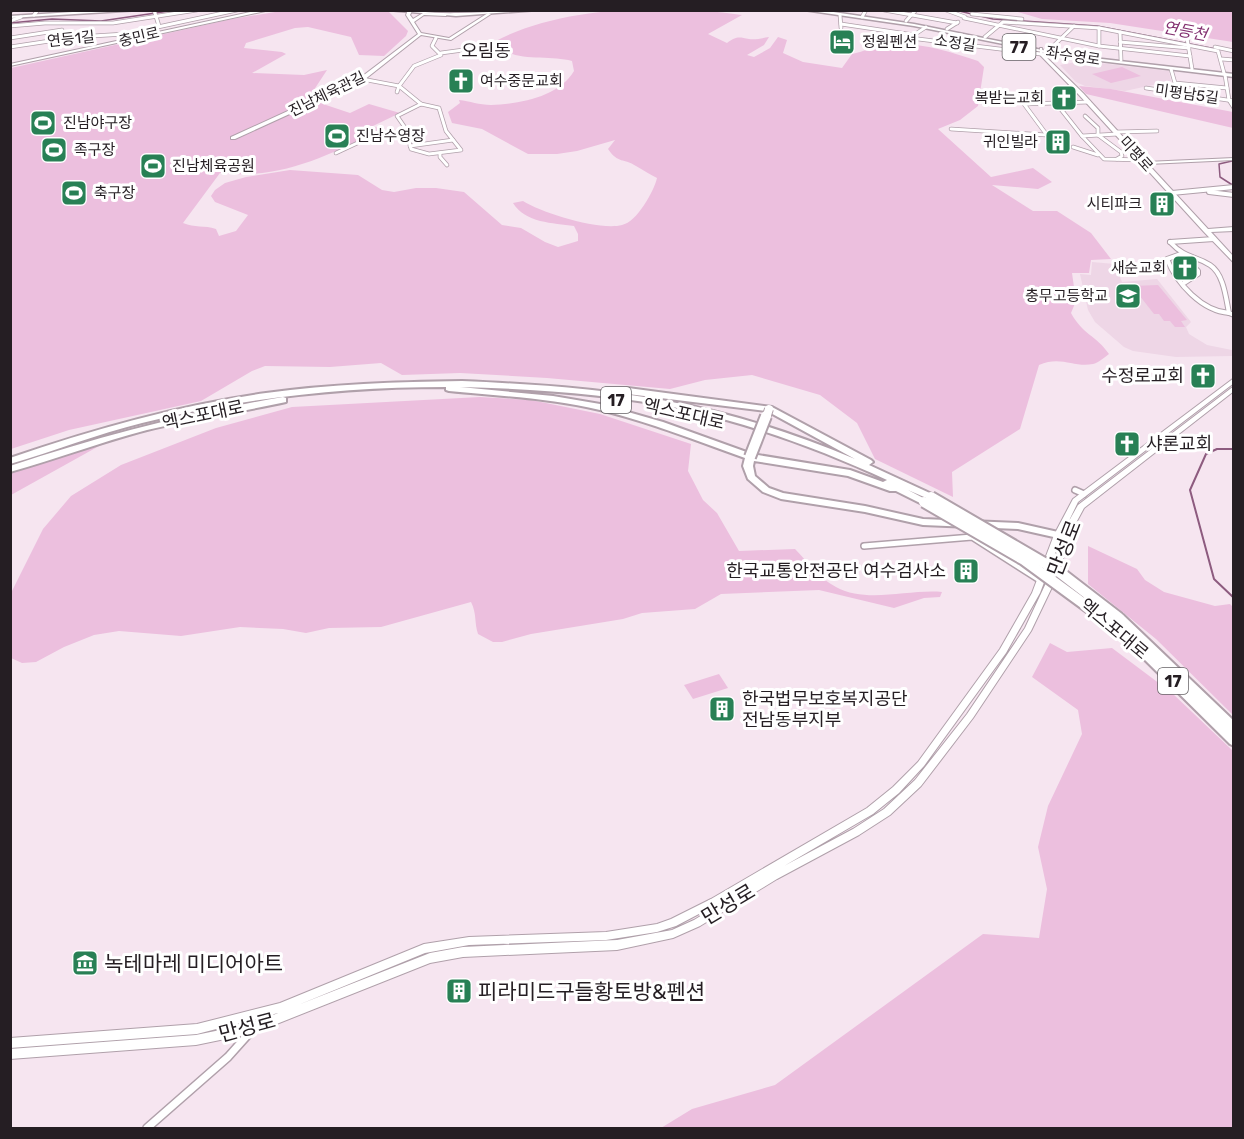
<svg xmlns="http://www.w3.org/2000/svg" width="1244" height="1139" viewBox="0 0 1244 1139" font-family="Rubik,'Noto Sans KR',sans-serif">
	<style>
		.built { fill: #eed6e6 }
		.green { fill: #ecbfde }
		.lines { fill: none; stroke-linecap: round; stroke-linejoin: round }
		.stream-far1 { stroke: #8d5b7f; stroke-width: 1.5 }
		.stream { stroke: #8d5b7f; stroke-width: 2 }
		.street-far3-casing { stroke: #b0a0aa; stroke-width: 4.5 }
		.street-far2-casing { stroke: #b0a0aa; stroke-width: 6 }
		.street-far1-casing { stroke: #b0a0aa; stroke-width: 8 }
		.street-casing { stroke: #b0a0aa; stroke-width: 10 }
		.secondary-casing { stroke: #b0a0aa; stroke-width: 2 }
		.primary-casing { stroke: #b0a0aa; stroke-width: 3 }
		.highway-casing { stroke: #b0a0aa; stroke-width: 4 }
		.street-far3 { stroke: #fff; stroke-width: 3 }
		.street-far2 { stroke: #fff; stroke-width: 4 }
		.street-far1 { stroke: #fff; stroke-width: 5 }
		.street { stroke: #fff; stroke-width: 7 }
		.secondary { fill: #fff; fill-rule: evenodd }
		.primary { fill: #fff; fill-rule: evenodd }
		.highway { fill: #fff; fill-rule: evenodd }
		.highway-bridge-far1-casing { stroke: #b0a0aa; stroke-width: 10; stroke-linecap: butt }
		.highway-bridge-casing { stroke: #b0a0aa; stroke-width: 14; stroke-linecap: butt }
		.highway-bridge-far1 { stroke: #fff; stroke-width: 8 }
		.highway-bridge { stroke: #fff; stroke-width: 10 }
		.labels { text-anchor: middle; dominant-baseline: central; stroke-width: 6; stroke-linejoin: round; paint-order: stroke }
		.far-street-label { font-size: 15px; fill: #251e23; stroke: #fff }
		.far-poi-label { font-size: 15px; fill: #251e23; stroke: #fff; text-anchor: start }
		.far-water-label { font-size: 16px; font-style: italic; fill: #833170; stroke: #fff }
		.shield { fill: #fff; stroke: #666265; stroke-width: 1.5 }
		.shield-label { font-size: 16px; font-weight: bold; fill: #251e23 }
		.far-quarter-label { font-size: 18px; fill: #251e23; stroke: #fff }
		.poi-label { font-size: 18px; fill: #251e23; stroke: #fff; text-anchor: end }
		.street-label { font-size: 18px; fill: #251e23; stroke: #fff }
		.near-street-label { font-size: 21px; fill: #251e23; stroke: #fff }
		.near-poi-label { font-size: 21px; fill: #251e23; stroke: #fff; text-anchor: start }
	</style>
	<rect width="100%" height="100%" fill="#f6e5f0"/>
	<!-- built -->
	<g class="built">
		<polygon points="1082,61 1169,71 1171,81 1125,91 1085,86 1076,82 1060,65"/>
		<polygon points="1092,262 1115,264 1122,282 1157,279 1191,322 1186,327 1189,334 1207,345 1232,350 1232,356 1176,357 1133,351 1124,347 1095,322 1088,310 1080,274 1091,275"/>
	</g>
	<!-- green -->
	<g class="green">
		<path d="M287 10 389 12 408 31 406 36 384 56 359 55 351 37 308 27 295 28 246 43 244 48 282 52 286 54 252 73 304 75 327 70 308 99 350 113 369 104 400 113 373 126 381 129C329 156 279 180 220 173L183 223C195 228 204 225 216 229L219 236 236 231 248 215 215 202 211 196 215 190 225 183 246 177 290 170 358 175 382 190 394 192 416 188H436L464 192 502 225 521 228 545 242 558 247 578 241V234L574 226C553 223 525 223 513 203L523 201C542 213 600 231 622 225 637 222 654 191 657 178 649 174 643 170 636 166 624 158 618 164 608 149L615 140 577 151 557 154H528L482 129 452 123 448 112 460 103 459 100C470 101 479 105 491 105 519 104 559 97 574 71L572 61C548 54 511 64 494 42 561 5 668 4 742 15L708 34 727 43C736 36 739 37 749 39 755 40 763 38 769 37L764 45 747 55 754 57 770 48 778 37 787 40 783 53 803 62 842 68 852 54C862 52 876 46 884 45 917 41 947 51 978 61L984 67 978 106 960 120 938 129 991 177 1033 168 1052 182 1038 189 992 185 1033 211H1057L1091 233 1111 259 1091 260 1089 273H1072L1076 301 1071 313C1083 335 1096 335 1109 354 1105 357 1098 363 1093 364 1074 368 1061 355 1039 365L1020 429 952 472 953 497 875 459 857 423 820 395 752 375 705 380 670 389 547 378 460 373 402 375 381 363 330 367 265 366 252 371 201 401 69 430 11 449V68L232 19Z"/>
		<polygon points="1014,11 1233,11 1233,42 1110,23 1042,19"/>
		<polygon points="1122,67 1141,76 1111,83 1092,74"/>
		<polygon points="1079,86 1111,89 1233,112 1233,128 1086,94"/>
		<polygon points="1158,285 1187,320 1181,321 1185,327 1175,327 1170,321 1164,321 1159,314 1154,314 1132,286"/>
		<path d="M480 397 531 400 600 414 691 444 688 471 703 500 717 513 739 551 795 549C807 561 820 579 836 587 867 604 908 589 942 592L940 597 924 598 894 608 819 590 721 594 695 609 642 613 623 619 531 634 502 642H493L478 634C474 622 477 614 471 602L381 627 329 628 306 633 283 629 240 627 181 636 119 631 94 635 64 647 36 662 22 663 11 658V593L43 529 71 496 121 465 216 428 292 407Z"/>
		<polygon points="117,436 11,495 11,462 92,437"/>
		<polygon points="1088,546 1137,569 1145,580 1164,592 1215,606 1230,604 1233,607 1233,715 1156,639 1088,584"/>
		<polygon points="1050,643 1067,652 1112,648 1172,693 1233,751 1233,1128 661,1128 692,1109 775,1085 983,934 1039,938 1047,889 1038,847 1048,806 1082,734 1078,710 1032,677"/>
		<polygon points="719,674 728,688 693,699 684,685"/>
	</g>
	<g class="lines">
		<!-- stream-far1 -->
		<g class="stream-far1">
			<polyline points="955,10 993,19 1097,26 1216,49"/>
			<polyline points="10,23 52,19 101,21 176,10"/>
			<polyline points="1234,148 1234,151"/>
			<polyline points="1232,161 1219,164 1220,177 1234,186"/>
		</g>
		<!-- stream -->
		<polyline class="stream" points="1234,449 1217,449 1206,454 1190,490 1214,579 1234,598"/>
		<defs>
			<g id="street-far3">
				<polyline points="154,10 159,26"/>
				<polyline points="884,10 957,23"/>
				<polyline points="946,10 965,17"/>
				<polyline points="10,12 12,10"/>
				<polyline points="972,14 1022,19"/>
				<polyline points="34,15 38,10"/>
				<polyline points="840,15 841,28"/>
				<polyline points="862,17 866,10"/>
				<polyline points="964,18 1099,46 1190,56"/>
				<polyline points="10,21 21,17"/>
				<polyline points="906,21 916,10"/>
				<polyline points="841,24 914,35"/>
				<polyline points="10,26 45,23 113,23 197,10"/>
				<polyline points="1099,28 1099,46"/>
				<polyline points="947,29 958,22"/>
				<polyline points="1120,32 1121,60"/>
				<polyline points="911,37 926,27"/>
				<polyline points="985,37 1003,22 1099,28 1218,51 1224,73"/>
				<polyline points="10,38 62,30"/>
				<polyline points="910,38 1041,54"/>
				<polyline points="1187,38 1192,69"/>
				<polyline points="1120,42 1189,48"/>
				<polyline points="10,47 76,37 125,34 237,10"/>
				<polyline points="1215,47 1234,51"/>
				<polyline points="1049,50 1074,26"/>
				<polyline points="441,53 478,48"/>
				<polyline points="1222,59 1234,60"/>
				<polyline points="1171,69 1175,83 1227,88"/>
				<polyline points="1225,75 1229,100 1234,108"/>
				<polyline points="362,79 399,86 397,92"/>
				<polyline points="1146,88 1234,101"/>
				<polyline points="1056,103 1082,136"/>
				<polygon points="421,104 439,108 446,131 461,150 429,154 411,149 406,129 397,116"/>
				<polyline points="421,104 399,86 414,66 441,55 432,46 436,38"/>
				<polyline points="1085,116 1098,128 1098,135 1121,152 1122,156 1117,159"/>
				<polyline points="951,129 1046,135"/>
				<polyline points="1117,132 1157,131"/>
				<polyline points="1118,134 1082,136 1104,159 1142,160"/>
				<polyline points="410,146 453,140"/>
				<polyline points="1055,146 1024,104 1089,102"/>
				<polyline points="1073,147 1098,155"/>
				<polyline points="336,153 381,132 408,135"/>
				<polyline points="440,153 440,157 447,165"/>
			</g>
			<g id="street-far2">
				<polyline points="1209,192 1234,195"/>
				<polyline points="1172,193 1234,187"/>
				<path d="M1170 242C1186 259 1194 255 1210 265 1224 274 1226 299 1229 313L1234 315"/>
				<polyline points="1170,242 1214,239"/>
				<path d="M1184 283 1198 274V271L1181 254 1167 259C1177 284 1202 311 1229 313"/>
			</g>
			<g id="street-far1">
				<polyline points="1075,490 1084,494"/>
				<polyline points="864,546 972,537 1041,581"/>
			</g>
			<polyline id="street" points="147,1128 228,1057 253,1029"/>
			<g id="secondary">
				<polygon points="260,10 270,10 10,66 10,64"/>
				<polygon points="408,10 412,11 410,15 413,19 423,13 447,14 446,16 424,15 414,22 421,33 449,38 488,13 491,14 451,40 421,35 364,80 235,139 231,139 231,137 360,78 418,34 406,15"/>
				<polygon points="1040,48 1042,48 1043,54 1083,93 1146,162 1234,158 1234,160 1148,164 1208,229 1234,227 1234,231 1211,232 1234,257 1234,263 1204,232 1079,95 1040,55"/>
				<path d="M1234 378V383L1078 502 1062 535 1040 593 1006 653 924 766 899 793 873 814 784 866 853 829 884 809 915 780 967 714 1025 628 1046 583 1069 521 1078 505 1234 386V391L1084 508 1077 521 1054 583 1031 631 973 718 921 786 890 815 859 835 777 879 700 926 673 938 617 950 463 957 430 963 254 1033 196 1045 10 1059V1049L196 1035 254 1023 278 1013 197 1034 10 1048V1038L197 1024 280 1003 424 944 469 937 606 932 657 924 671 919 711 899 867 808 893 787 918 762 1000 649 1032 593 1054 535 1073 499ZM735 895 694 920 672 930 617 940 463 947 430 953 298 1005 425 953 469 945 606 940 657 932 676 926Z"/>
			</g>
			<g id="primary">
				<polygon points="104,10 140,10 10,18 10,16"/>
				<path d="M388 10C411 10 435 14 458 13 485 13 511 10 538 10L456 16Z"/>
				<polygon points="804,10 820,10 914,24 1067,55 1234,74 1234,77 1067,57 914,26"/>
			</g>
			<g id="highway">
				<path d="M462 381C530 384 599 388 667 401 731 413 794 433 855 459L767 411 628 394 624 391 628 388 772 407 871 460 873 462 869 465 934 495 936 497 931 500 908 490 927 500 929 502 927 504 924 505 896 491H890L848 476 754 461 753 466 755 476 769 488 783 493 865 506 923 519 1018 523 1067 534 1072 537 1067 540 1018 529 923 525 865 512 781 499 763 492 748 479 743 466 745 458C697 441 650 422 600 410 551 398 499 396 449 391L446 390V387C343 387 242 398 142 423 97 434 55 451 10 464V458C94 429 179 405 266 393 331 384 396 382 462 381ZM460 387C535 389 610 394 683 409 754 425 822 450 887 480L883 482 850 470 752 454 663 422 600 404 553 396Z"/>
				<path d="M283 397 286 398V402C240 412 193 419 147 430 101 442 56 459 10 472V466C100 436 190 413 283 397Z"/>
				<polygon points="1119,614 1123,615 1234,721 1234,746 1230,744 1143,658 1106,626 1105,623 1106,620 1110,619 1120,625 1114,618 1115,615"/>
			</g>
		</defs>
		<!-- street-far3 casing -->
		<use href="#street-far3" class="street-far3-casing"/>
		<!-- street-far2 casing -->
		<use href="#street-far2" class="street-far2-casing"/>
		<!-- street-far1 casing -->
		<use href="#street-far1" class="street-far1-casing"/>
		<!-- street casing -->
		<use href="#street" class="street-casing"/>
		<!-- secondary casing -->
		<use href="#secondary" class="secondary-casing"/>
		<!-- primary casing -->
		<use href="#primary" class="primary-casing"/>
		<!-- highway casing -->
		<use href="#highway" class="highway-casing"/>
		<!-- street-far3 -->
		<use href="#street-far3" class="street-far3"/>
		<!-- street-far2 -->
		<use href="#street-far2" class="street-far2"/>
		<!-- street-far1 -->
		<use href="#street-far1" class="street-far1"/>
		<!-- street -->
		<use href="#street" class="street"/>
		<!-- secondary -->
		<use href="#secondary" class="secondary"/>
		<!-- primary -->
		<use href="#primary" class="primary"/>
		<!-- highway -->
		<use href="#highway" class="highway"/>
		<defs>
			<polyline id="highway-bridge-far1" points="766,418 769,409"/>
			<g id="highway-bridge">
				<polyline points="750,457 766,416"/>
				<polyline points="931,497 1058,571 1119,618"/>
				<polyline points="924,502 1024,560 1110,623"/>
			</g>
		</defs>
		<!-- highway-bridge-far1 casing -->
		<use href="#highway-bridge-far1" class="highway-bridge-far1-casing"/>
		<!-- highway-bridge casing -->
		<use href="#highway-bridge" class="highway-bridge-casing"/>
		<!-- highway-bridge-far1 -->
		<use href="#highway-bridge-far1" class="highway-bridge-far1"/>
		<!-- highway-bridge -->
		<use href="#highway-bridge" class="highway-bridge"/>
	</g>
	<!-- icons -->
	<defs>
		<symbol id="hotel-square" viewBox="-11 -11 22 22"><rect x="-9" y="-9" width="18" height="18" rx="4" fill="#288055" stroke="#fff"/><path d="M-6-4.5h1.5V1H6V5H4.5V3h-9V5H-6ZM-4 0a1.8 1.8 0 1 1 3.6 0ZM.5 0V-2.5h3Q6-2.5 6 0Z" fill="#fff"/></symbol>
		<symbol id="church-square" viewBox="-11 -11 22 22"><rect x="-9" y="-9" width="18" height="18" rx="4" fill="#288055" stroke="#fff"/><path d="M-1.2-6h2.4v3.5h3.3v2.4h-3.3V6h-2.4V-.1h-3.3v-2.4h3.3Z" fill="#fff"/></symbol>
		<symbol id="stadium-square" viewBox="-11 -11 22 22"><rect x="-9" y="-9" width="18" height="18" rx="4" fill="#288055" stroke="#fff"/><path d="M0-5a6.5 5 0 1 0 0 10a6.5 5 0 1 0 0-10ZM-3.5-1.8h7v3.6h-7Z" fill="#fff"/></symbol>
		<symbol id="building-square" viewBox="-11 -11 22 22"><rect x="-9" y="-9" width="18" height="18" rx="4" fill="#288055" stroke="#fff"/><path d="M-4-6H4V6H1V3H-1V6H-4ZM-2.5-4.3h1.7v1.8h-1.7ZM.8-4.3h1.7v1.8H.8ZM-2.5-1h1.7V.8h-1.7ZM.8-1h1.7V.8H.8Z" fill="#fff"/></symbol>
		<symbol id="school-square" viewBox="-11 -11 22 22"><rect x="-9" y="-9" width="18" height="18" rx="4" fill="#288055" stroke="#fff"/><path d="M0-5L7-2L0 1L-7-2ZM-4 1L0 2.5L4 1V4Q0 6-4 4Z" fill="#fff"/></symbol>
		<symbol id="museum-square" viewBox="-11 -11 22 22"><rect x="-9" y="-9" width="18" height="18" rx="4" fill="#288055" stroke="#fff"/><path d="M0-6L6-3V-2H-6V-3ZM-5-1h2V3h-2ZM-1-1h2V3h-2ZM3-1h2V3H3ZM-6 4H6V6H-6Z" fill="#fff"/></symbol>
	</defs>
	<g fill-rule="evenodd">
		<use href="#hotel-square" x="827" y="27" width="30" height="30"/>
		<use href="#church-square" x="446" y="66" width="30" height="30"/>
		<use href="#church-square" x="1049" y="83" width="30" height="30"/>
		<use href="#stadium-square" x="28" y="108" width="30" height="30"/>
		<use href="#stadium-square" x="322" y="121" width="30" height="30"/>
		<use href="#building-square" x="1043" y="127" width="30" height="30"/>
		<use href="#stadium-square" x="39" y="135" width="30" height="30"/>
		<use href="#stadium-square" x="138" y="151" width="30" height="30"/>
		<use href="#stadium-square" x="59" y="178" width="30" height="30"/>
		<use href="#building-square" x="1147" y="189" width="30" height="30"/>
		<use href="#church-square" x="1170" y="253" width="30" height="30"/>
		<use href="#school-square" x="1113" y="281" width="30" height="30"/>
		<use href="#church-square" x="1188" y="361" width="30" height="30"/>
		<use href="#church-square" x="1112" y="429" width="30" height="30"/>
		<use href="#building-square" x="951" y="556" width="30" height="30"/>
		<use href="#building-square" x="707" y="694" width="30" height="30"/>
		<use href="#museum-square" x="70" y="948" width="30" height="30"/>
		<use href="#building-square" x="444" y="976" width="30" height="30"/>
	</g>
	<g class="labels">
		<!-- far-street labels -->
		<g class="far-street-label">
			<text transform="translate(139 37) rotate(-13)">충민로</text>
			<text transform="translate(71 39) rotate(-6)">연등1길</text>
			<text transform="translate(955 43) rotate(8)">소정길</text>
			<text transform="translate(1073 56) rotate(9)">좌수영로</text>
			<text transform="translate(327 94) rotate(-26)">진남체육관길</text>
			<text transform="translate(1187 94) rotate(8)">미평남5길</text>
			<text transform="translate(1136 154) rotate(48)">미평로</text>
		</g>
		<!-- far-poi labels -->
		<g class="far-poi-label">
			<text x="862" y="42">정원펜션</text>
			<text x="480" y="81">여수중문교회</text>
			<text x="1044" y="98" text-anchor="end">복받는교회</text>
			<text x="63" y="123">진남야구장</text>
			<text x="356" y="136">진남수영장</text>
			<text x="1038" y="142" text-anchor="end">귀인빌라</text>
			<text x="74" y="150">족구장</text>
			<text x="172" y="166">진남체육공원</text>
			<text x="94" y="193">축구장</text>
			<text x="1142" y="204" text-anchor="end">시티파크</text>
			<text x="1166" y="268" text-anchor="end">새순교회</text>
			<text x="1108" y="296" text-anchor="end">충무고등학교</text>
		</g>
		<!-- far-water labels -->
		<g class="far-water-label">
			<text transform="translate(1185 31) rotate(11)">연등천</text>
		</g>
		<!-- shield labels -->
		<g class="shield">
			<rect x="1002.5" y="34" width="33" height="26" rx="4.5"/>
			<rect x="601" y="387" width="30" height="26" rx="4.5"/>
			<rect x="1158" y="668" width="30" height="26" rx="4.5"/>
		</g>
		<g class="shield-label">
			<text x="1019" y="47">77</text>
			<text x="616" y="400">17</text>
			<text x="1173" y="681">17</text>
		</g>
		<!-- far-quarter labels -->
		<g class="far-quarter-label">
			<text x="486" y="51">오림동</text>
		</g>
		<!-- poi labels -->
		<g class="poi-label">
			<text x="1184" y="376">수정로교회</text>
			<text x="1146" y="444" text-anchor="start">샤론교회</text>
			<text x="946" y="571">한국교통안전공단 여수검사소</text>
			<text x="742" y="699" text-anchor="start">한국법무보호복지공단<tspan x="742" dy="21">전남동부지부</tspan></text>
		</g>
		<!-- street labels -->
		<g class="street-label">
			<text transform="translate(684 414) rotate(13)">엑스포대로</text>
			<text transform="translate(203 415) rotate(-12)">엑스포대로</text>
			<text transform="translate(1114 629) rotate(40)">엑스포대로</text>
		</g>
		<!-- near-street labels -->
		<g class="near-street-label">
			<text transform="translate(1064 548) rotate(-69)">만성로</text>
			<text transform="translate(728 904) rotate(-31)">만성로</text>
			<text transform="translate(247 1027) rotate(-15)">만성로</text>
		</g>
		<!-- near-poi labels -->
		<g class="near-poi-label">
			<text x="104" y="963">녹테마레 미디어아트</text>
			<text x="478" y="991">피라미드구들황토방&amp;펜션</text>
		</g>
	</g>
	<!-- border -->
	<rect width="1244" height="1139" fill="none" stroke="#251e23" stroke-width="24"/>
</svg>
